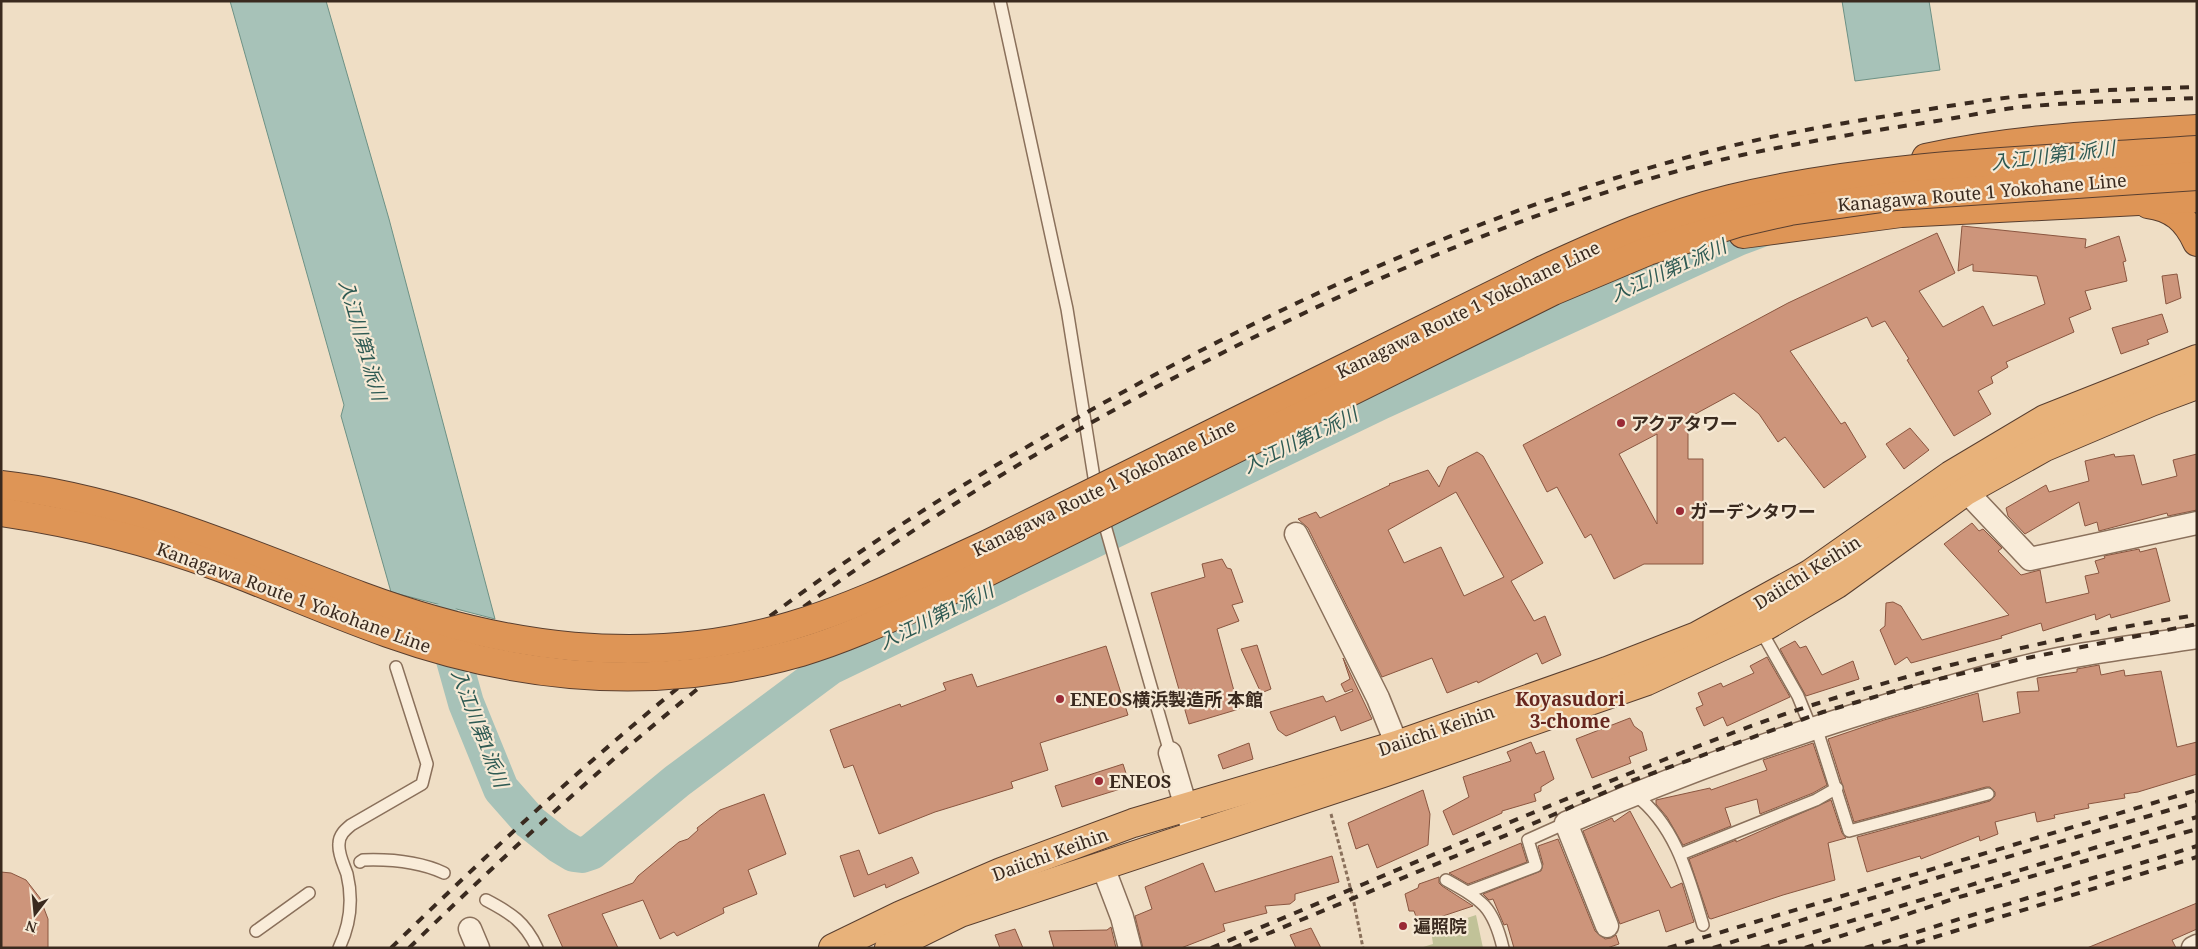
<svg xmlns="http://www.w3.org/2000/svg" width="2198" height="949" viewBox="0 0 2198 949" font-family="'Noto Serif','Noto Sans JP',serif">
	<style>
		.cemetery { fill: #c1c298 }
		.water { fill: #a7c2b8; stroke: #6d9185 }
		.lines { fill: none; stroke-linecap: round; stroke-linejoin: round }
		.river { stroke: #a7c2b8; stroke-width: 36 }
		.building { fill: #cd957b; stroke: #8a5640; fill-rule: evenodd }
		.service-casing { stroke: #8a705b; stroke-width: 14 }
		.minor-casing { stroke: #8a705b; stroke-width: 25 }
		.trunk-casing { stroke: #583e2f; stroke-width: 30 }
		.motorway-casing { stroke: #583e2f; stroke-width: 30 }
		.path { stroke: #8a705b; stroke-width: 3; stroke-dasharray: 4 2.5; stroke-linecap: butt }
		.service { stroke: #f9ecd9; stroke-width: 11 }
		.minor { stroke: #f9ecd9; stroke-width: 22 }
		.trunk { stroke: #e8b27a; stroke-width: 28 }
		.motorway { stroke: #de9556; stroke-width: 28 }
		.rail { stroke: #3a2a1f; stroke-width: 4; stroke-dasharray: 9 9; stroke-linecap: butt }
		.motorway-bridge-casing { stroke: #583e2f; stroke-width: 30; stroke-linecap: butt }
		.motorway-bridge { stroke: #de9556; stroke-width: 28 }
		.poi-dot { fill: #9a2a36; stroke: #f6e9d5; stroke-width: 2 }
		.labels { text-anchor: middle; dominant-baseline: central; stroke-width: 4.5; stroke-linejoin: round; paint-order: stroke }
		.street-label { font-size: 18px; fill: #3a2a1f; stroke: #f6e9d5 }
		.poi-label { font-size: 18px; font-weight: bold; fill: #3a2a1f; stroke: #f6e9d5; text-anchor: start }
		.water-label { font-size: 19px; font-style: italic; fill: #2e5a53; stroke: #f6e9d5 }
		.neighbourhood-label { font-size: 19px; font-weight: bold; fill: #67261e; stroke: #f6e9d5 }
	</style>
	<rect width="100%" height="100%" fill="#efdec5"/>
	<!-- cemetery -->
	<polygon class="cemetery" points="1476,915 1483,948 1420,948 1433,944 1431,930"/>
	<!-- water -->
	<g class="water">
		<polygon points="230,1 326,1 389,219 495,619 391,592 341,416 344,405"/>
		<polygon points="1842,1 1929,1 1940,70 1855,81"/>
	</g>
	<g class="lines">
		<!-- river -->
		<polyline class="river" points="443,621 466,703 501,789 530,822 559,845 574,854 582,855 591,852 677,781 830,667 1380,402 1738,238 1778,223"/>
	</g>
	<!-- building -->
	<g class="building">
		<path d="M1962 226 2086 239 2085 248 2119 236 2126 261 2123 262 2127 281 2085 291 2091 309 2069 318 2074 332 2006 362 2008 367 1991 377 1993 383 1978 391 1991 414 1954 436 1907 360 1909 359 1885 321 1872 327 1867 317 1790 351 1841 424 1845 422 1866 457 1824 488 1785 437 1778 442 1759 414 1734 393 1688 418V459H1703V564H1644L1614 579 1591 534 1585 538 1557 487 1547 492 1523 445 1788 303 1937 233 1955 273 1919 291 1943 327 1983 306 1993 326 2045 304 2037 276 1973 271V264L1958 271ZM1657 434V524L1619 454Z"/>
		<polygon points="2177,274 2181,298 2166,304 2162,276"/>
		<polygon points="2162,314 2168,332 2147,340 2149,344 2121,354 2112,328"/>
		<polygon points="1910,428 1929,450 1904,469 1886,444"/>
		<path d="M1477 452 1483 456 1543 563 1511 581 1534 621 1545 616 1561 655 1542 664 1537 653 1478 683 1477 681 1447 693 1432 658 1382 677 1308 528 1298 519 1316 512 1320 518 1390 485 1389 484 1428 470 1439 487 1448 467ZM1456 492 1504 577 1464 596 1441 547 1404 563 1388 530Z"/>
		<polygon points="2114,454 2115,457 2134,455 2142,485 2177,476 2173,460 2197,454 2197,510 2168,516 2167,513 2099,531 2097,522 2085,526 2079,502 2025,534 2008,516 2006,508 2046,485 2049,492 2089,481 2085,461"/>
		<polygon points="1972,523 1979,531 1983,529 2002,548 1998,551 2021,575 2040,570 2046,603 2089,593 2085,576 2099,573 2095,561 2105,558 2104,556 2139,549 2140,552 2156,548 2170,601 2111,618 2110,614 2096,620 2095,614 2043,631 2041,623 2001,636 2002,638 1911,663 1907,657 1895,665 1880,630 1885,626 1886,603 1893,602 1901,606 1922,640 2009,615 1944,544"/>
		<polygon points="1222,559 1227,568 1231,569 1243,602 1232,605 1239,621 1217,629 1239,709 1189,724 1151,593 1205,577 1202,564"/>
		<polygon points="1795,641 1800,648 1806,646 1822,675 1853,661 1859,679 1806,696 1780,649"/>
		<polygon points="1257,645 1271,689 1261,693 1241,649"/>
		<polygon points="1106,646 1128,715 1040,743 1048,770 1011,782 1013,788 935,812 879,834 853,765 844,768 830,730 900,704 901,707 946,690 943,683 972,674 977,687"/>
		<polygon points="1767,657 1790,697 1727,726 1723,717 1704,726 1696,708 1703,705 1698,693 1721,683 1723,687 1754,673 1750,666"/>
		<polygon points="1343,658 1372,719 1341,731 1335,716 1286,736 1278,730 1270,712 1323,696 1326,702 1353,691 1352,689 1345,692 1341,684 1350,679"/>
		<polygon points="2099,665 2101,675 2124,670 2125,676 2161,671 2177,747 2197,742 2197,774 2138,792 2124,794 2125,798 2088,804 2089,808 2054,815 2055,818 2037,822 2035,812 1995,822 1998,834 1980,841 1979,836 1921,859 1920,856 1867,872 1857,837 1990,801 1995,796 1995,792 1990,787 1986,787 1854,822 1828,739 1884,720 1978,693 1983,722 2020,713 2017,692 2039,691 2037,678 2077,672 2077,669"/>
		<polygon points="1630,718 1634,726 1642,732 1647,750 1629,757 1631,763 1592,778 1576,739"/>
		<polygon points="1531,742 1536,754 1544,751 1554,779 1541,787 1541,791 1534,794 1536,801 1502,811 1502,813 1453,835 1443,811 1469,797 1463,777 1511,761 1507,752"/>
		<polygon points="1249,743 1253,759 1223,769 1218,755"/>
		<polygon points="1813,743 1827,785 1813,793 1760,814 1757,799 1725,808 1731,826 1683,845 1667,817 1656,804 1656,800 1710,788 1711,790 1767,770 1763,760"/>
		<polygon points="1123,764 1130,786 1062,807 1055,786"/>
		<polygon points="1423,790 1430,814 1428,845 1377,868 1368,844 1356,849 1348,823"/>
		<polygon points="764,794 786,854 748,870 757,894 723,908 724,913 677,936 674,932 660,939 643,900 602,914 618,948 563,948 548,915 633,883 638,876 679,842 688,839 698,830 697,828 720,810"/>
		<polygon points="1831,800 1842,833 1846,838 1828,843 1835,880 1783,895 1711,919 1709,918 1689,859 1736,840 1736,842"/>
		<polygon points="1630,811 1671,888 1682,883 1694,922 1666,932 1659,910 1620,924 1583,831 1612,818 1614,822"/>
		<polygon points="1558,839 1595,931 1605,939 1611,938 1616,935 1619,944 1607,948 1514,948 1507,924 1504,925 1493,899 1489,900 1483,894 1541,871 1543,864 1538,846"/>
		<polygon points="1521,843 1527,862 1468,884 1449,873"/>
		<polygon points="859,850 868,875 912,857 919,873 886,888 885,884 854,897 840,856"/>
		<polygon points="1332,856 1339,882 1295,894 1295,900 1290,904 1265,906 1267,913 1223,924 1225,931 1181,948 1143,948 1135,916 1152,909 1145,887 1203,863 1215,892"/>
		<polygon points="1,872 11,873 26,880 40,898 48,919 48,948 1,948"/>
		<polygon points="1439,877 1439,883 1442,886 1473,906 1437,918 1418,922 1414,911 1409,911 1405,894 1418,888 1419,884"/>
		<polygon points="2197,903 2197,929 2172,940 2176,948 2087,948"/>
		<polygon points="1111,927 1116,948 1054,948 1049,931 1107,930"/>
		<polygon points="1311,928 1321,948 1296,948 1290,935"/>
		<polygon points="1015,929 1023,948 1000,948 995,935"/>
	</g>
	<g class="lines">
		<defs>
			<g id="service">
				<polyline points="1000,1 1067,309 1096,490"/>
				<polyline points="1102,515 1170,753"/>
				<polyline points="1760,629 1798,696 1811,728"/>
				<polyline points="1816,727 1849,831 1988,794"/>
				<path d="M1634 794C1676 825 1689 878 1703 925"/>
				<polyline points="1681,854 1816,800 1837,788"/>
				<path d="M360 862 363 860C391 859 418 861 444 873"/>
				<path d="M1446 880C1482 900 1493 906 1503 948"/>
				<polyline points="1468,892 1536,866 1528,840 1566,823"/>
				<path d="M486 900C511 913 525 922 537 948"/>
				<polyline points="256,931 309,893"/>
				<path d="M339 948C350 925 353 899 347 874 344 865 338 854 339 844 339 835 345 830 351 825L422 784 427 764 396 667"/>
			</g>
			<g id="minor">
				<polyline points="1966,491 2030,559 2197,523"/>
				<polyline points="1296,534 1378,698 1397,745"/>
				<polyline points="1170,753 1191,824"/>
				<polyline points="1103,867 1122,917 1130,948"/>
				<path d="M1607 926 1566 823C1684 772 1803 729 1926 694 1973 680 2021 666 2069 657 2112 649 2154 644 2197 637"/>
				<polyline points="470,929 478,948"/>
				<polyline points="2193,948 2197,946"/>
			</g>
			<g id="trunk">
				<polyline points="833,948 901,915 1001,872 1133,823 1397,745 1607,671 1697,636 1810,574 1951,475 2045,419 2197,359"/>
				<polyline points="889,948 960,913 1383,773 1647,681 1766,626 1837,584 1966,491 2045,447 2151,402 2197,385"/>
			</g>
			<g id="motorway">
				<path d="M1926 158C2015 138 2106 135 2197 129"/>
				<path d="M2148 204C2173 207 2187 220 2197 242"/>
				<polyline points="1743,234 1901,213 2197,198"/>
			</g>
		</defs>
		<!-- service casing -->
		<use href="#service" class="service-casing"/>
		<!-- minor casing -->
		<use href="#minor" class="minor-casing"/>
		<!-- trunk casing -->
		<use href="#trunk" class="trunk-casing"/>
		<!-- motorway casing -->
		<use href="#motorway" class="motorway-casing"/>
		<!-- path -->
		<polyline class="path" points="1331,814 1353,898 1363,948"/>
		<!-- service -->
		<use href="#service" class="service"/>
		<!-- minor -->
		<use href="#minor" class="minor"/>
		<!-- trunk -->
		<use href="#trunk" class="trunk"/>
		<!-- motorway -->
		<use href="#motorway" class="motorway"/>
		<!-- rail -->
		<g class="rail">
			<path d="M391 948C519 823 651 702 796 597 891 528 990 467 1091 410 1291 297 1504 202 1727 147 1784 133 1842 123 1900 114 1943 107 1988 99 2032 95 2087 90 2142 89 2197 87"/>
			<path d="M409 948C531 829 657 716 794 614 960 491 1142 388 1330 301 1462 241 1600 187 1742 155 1809 141 1876 130 1943 120 1967 116 1990 111 2014 108 2074 101 2136 101 2197 98"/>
			<path d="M1211 948C1347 892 1481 833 1618 778 1684 752 1751 724 1819 703 1942 664 2069 634 2197 615"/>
			<polyline points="1233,948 1509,834 1631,781 1823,712 1919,684 2017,660 2197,624"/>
			<polyline points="1668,948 2197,790"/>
			<polyline points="1713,948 1949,874 2197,802"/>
			<polyline points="1761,948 2197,817"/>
			<polyline points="1805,948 1956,898 2197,829"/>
			<polyline points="1865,948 2197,846"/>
			<polyline points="1899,948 2197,857"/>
		</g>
		<defs>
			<g id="motorway-bridge">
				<path d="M1 485C127 499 243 552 361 596 501 648 645 669 791 626 858 606 922 574 986 545L1543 270C1604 242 1665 215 1730 199 1883 162 2041 161 2197 150"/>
				<path d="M1 512C75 523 149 541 219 567 276 588 331 613 388 633 523 681 662 692 801 652 848 638 892 617 937 597L1553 291 1648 251 1741 222 1790 211 1896 196 2197 176"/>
			</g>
		</defs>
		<!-- motorway-bridge casing -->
		<use href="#motorway-bridge" class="motorway-bridge-casing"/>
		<!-- motorway-bridge -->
		<use href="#motorway-bridge" class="motorway-bridge"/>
	</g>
	<!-- markers -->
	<g class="poi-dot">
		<circle cx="1621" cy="423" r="5"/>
		<circle cx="1680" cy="511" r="5"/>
		<circle cx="1060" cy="699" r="5"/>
		<circle cx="1099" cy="781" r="5"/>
		<circle cx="1403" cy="926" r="5"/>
	</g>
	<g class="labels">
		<!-- street labels -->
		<g class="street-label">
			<text transform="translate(1982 192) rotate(-5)">Kanagawa Route 1 Yokohane Line</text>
			<text transform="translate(1468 309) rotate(-26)">Kanagawa Route 1 Yokohane Line</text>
			<text transform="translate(1104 487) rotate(-26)">Kanagawa Route 1 Yokohane Line</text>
			<text transform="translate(1807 572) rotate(-32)">Daiichi Keihin</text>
			<text transform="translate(294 597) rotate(20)">Kanagawa Route 1 Yokohane Line</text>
			<text transform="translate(1436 730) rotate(-19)">Daiichi Keihin</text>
			<text transform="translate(1050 854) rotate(-20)">Daiichi Keihin</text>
		</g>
		<!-- poi labels -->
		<g class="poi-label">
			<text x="1631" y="423">アクアタワー</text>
			<text x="1690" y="511">ガーデンタワー</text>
			<text x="1070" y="699">ENEOS横浜製造所 本館</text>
			<text x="1109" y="781">ENEOS</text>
			<text x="1413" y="926">遍照院</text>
		</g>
		<!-- water labels -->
		<g class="water-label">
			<text transform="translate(2053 155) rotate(-7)">入江川第1派川</text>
			<text transform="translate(1668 270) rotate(-24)">入江川第1派川</text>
			<text transform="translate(363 340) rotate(74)">入江川第1派川</text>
			<text transform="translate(1300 440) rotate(-26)">入江川第1派川</text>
			<text transform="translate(936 616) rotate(-26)">入江川第1派川</text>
			<text transform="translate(480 728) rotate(69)">入江川第1派川</text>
		</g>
		<!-- neighbourhood labels -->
		<g class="neighbourhood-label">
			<text x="1570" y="699">Koyasudori<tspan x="1570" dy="22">3-chome</tspan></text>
		</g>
	</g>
	<!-- border -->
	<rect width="2198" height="949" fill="none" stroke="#3a2a1f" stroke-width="5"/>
	<!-- north arrow -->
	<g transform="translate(35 914) rotate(196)" stroke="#f6e9d5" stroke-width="4" paint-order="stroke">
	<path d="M0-4L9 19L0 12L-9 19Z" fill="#3a2a1f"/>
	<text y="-8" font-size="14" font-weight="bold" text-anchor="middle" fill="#3a2a1f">N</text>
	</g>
</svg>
